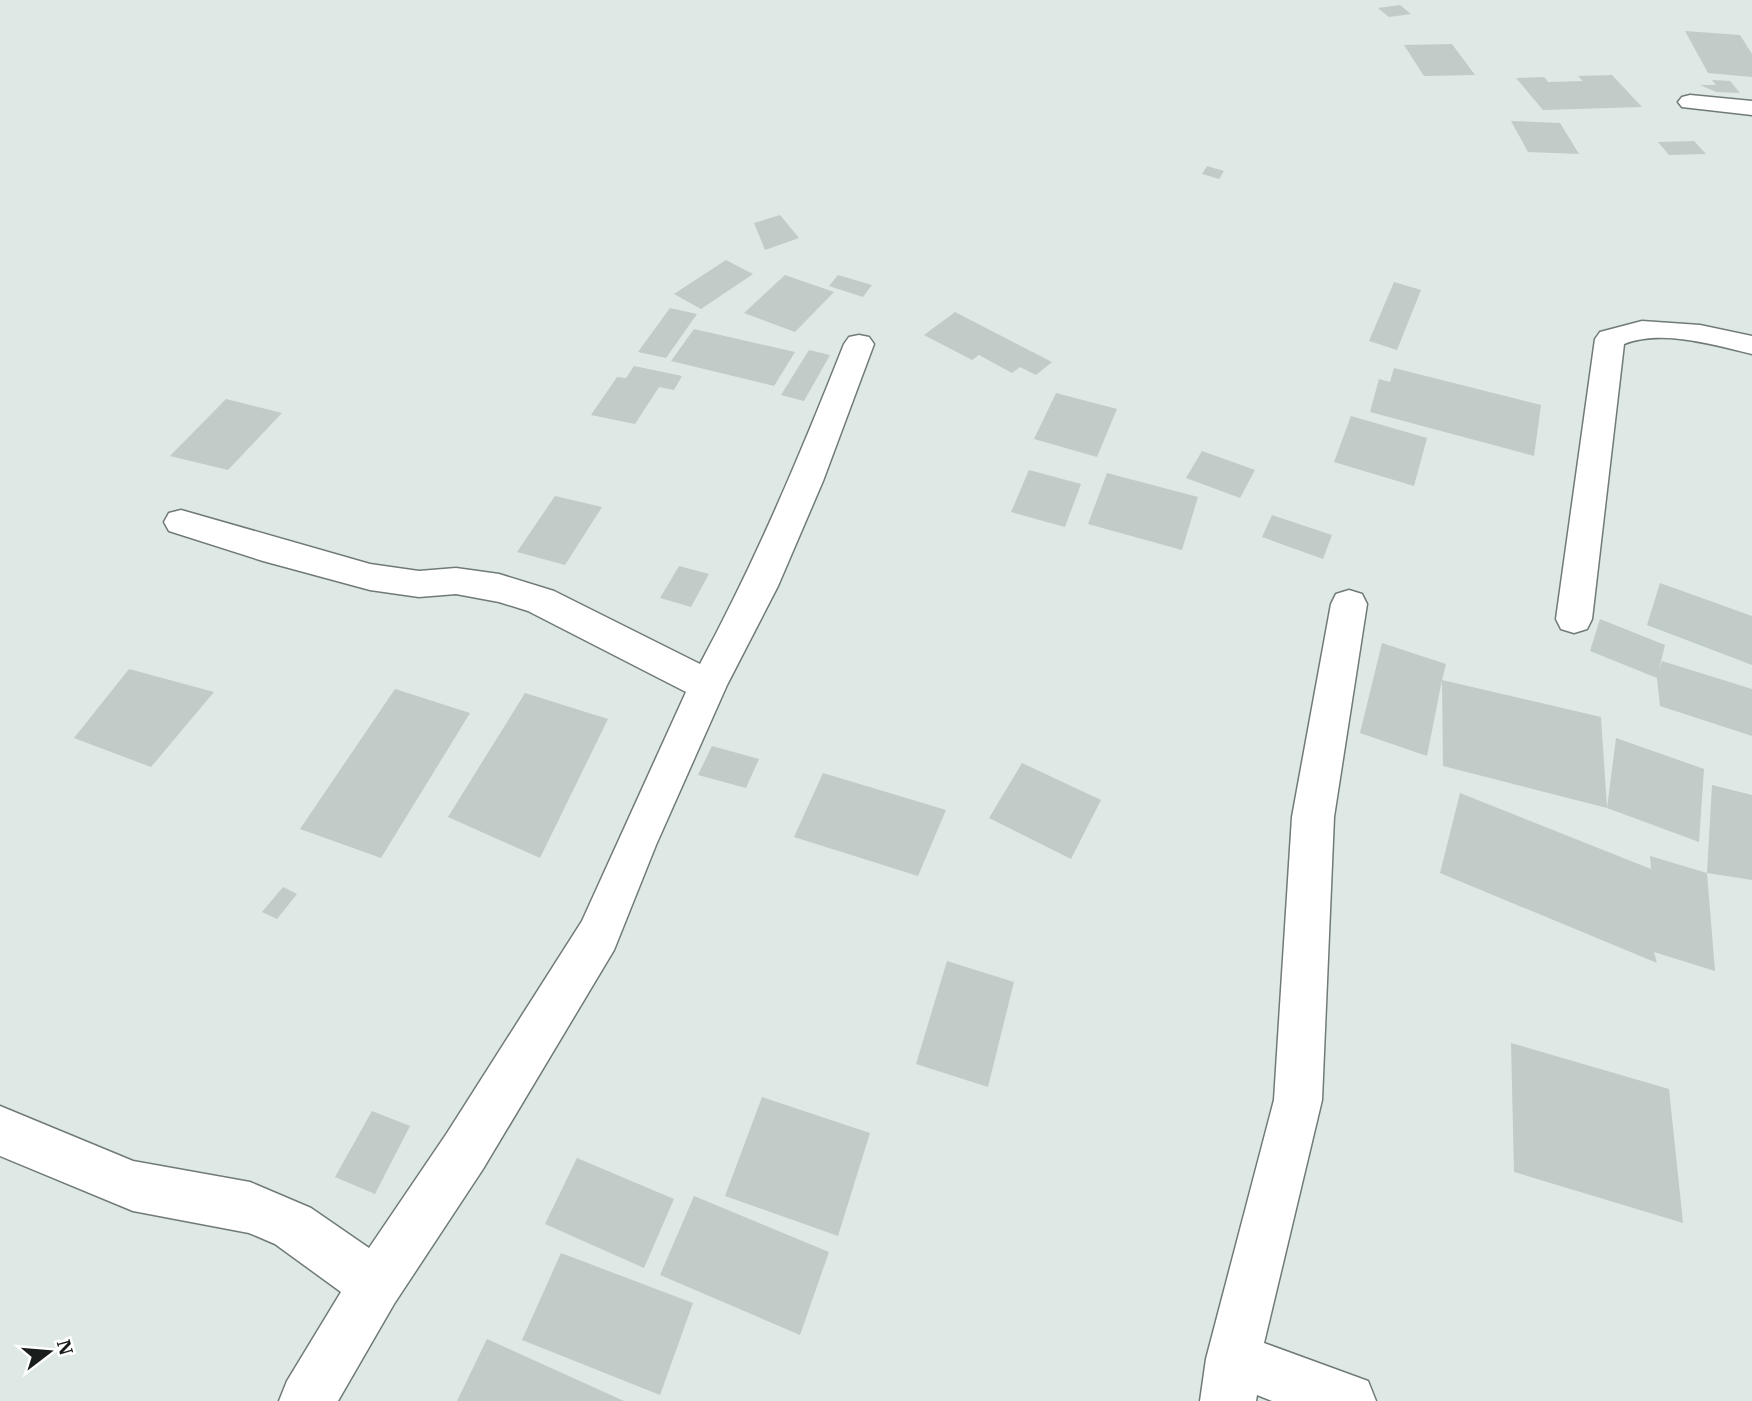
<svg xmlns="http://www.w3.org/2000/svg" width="1752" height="1401" viewBox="0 0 1752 1401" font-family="'IBM Plex Serif',serif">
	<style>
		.building { fill: #c1cbc7 }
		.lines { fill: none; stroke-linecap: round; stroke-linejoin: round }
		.minor-casing { stroke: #707a76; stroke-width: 3 }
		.minor { fill: #fff; fill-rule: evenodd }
	</style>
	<rect width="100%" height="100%" fill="#dee9e5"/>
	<!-- building -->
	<g class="building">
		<polygon points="1400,5 1411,14 1389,17 1378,8"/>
		<polygon points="1685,31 1740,35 1752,54 1752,77 1708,73"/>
		<polygon points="1452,44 1475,75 1424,76 1404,45"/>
		<polygon points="1612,75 1642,107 1543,110 1516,78 1544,77 1548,82 1583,81 1578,76"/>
		<polygon points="1712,80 1730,81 1740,93 1716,92 1700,85 1716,85"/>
		<polygon points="1511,121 1560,123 1579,154 1528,152"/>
		<polygon points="1694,141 1706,154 1669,155 1658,142"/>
		<polygon points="1207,166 1224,171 1219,179 1202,174"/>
		<polygon points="780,215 799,238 765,250 754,223"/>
		<polygon points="726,260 753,274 701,309 674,294"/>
		<polygon points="785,275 834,292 795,332 744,313"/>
		<polygon points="838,275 872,285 863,297 829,286"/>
		<polygon points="1394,282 1421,290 1397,350 1369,341"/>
		<polygon points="670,308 697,314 666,358 638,352"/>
		<polygon points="955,312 1052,362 1036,375 1020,367 1012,373 979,355 972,360 924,335"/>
		<polygon points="694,329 795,352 774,386 671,361"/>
		<polygon points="809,350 830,355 804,401 781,395"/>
		<polygon points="634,366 682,376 674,390 659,387 635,424 591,415 617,377 626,378"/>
		<polygon points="1394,368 1541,405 1534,456 1370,412 1379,379 1390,382"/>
		<polygon points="1056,393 1117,409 1097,457 1034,439"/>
		<polygon points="226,399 282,413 228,470 170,456"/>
		<polygon points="1351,416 1427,438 1414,486 1334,462"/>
		<polygon points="1202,451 1255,470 1240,498 1186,478"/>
		<polygon points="1029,470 1081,484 1065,527 1011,512"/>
		<polygon points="1107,473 1198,497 1182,550 1088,524"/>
		<polygon points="555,496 602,507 565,565 517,552"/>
		<polygon points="1272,515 1332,535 1323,559 1262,537"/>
		<polygon points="679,566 709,574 691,607 660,598"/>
		<polygon points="1660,583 1752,616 1752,665 1647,625"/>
		<polygon points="1600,619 1665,645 1659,670 1662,661 1752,689 1752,736 1660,706 1657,678 1590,651"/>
		<polygon points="1382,643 1446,664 1442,680 1601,717 1607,808 1443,766 1442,680 1427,756 1360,733"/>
		<polygon points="129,669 214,692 151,767 74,738"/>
		<polygon points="395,689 470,713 381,858 300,829"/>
		<polygon points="525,693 608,719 540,858 448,817"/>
		<polygon points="1616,738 1704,769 1699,842 1607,808"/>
		<polygon points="712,746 759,759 746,788 698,775"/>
		<polygon points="1022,763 1101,800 1071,859 989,818"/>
		<polygon points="823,773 946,810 918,876 794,837"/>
		<polygon points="1712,785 1752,795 1752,880 1707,873 1715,971 1654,952 1657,963 1440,873 1460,793 1651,869 1650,856 1707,873"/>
		<polygon points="283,887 297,894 277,919 262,912"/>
		<polygon points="947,961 1014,982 988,1087 916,1064"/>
		<polygon points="1511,1043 1669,1089 1683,1223 1514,1172"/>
		<polygon points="762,1097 870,1133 838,1236 725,1196"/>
		<polygon points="372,1111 410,1126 375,1194 335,1177"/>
		<polygon points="577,1158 674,1199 644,1268 545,1224"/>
		<polygon points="694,1196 829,1252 800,1335 660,1275"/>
		<polygon points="561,1253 693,1303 660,1395 522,1340"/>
		<polygon points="487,1339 624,1401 457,1401"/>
	</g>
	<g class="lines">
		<defs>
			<g id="minor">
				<polygon points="1690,95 1752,101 1752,115 1682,107 1678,102 1682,97"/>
				<path d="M1642 321 1700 325 1752 336V354C1714 345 1663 329 1624 344L1592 619 1587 629 1574 633 1561 629 1556 619 1595 339 1600 332Z"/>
				<path d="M859 335 869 337 874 344 823 481 778 586 727 685 656 845 614 950 483 1169 394 1304 338 1401H279L287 1381 341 1292 275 1244 249 1233 133 1211 0 1156V1106L133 1161 250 1182 311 1208 369 1248 447 1133 582 921 686 692 528 611 499 602 456 594 419 597 370 590 263 561 169 531 164 522 169 513 181 510 370 564 419 571 456 568 499 574 554 591 700 664C756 560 801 453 844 344L849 337Z"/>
				<polygon points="1349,590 1362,594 1367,604 1334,817 1322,1100 1264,1343 1368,1381 1376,1401 1272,1401 1257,1395 1256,1401 1200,1401 1206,1359 1274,1100 1292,817 1331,604 1336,594"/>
			</g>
		</defs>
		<!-- minor casing -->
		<use href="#minor" class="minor-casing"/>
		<!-- minor -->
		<use href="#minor" class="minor"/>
	</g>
	<!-- north arrow -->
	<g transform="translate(49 1352) rotate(74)" stroke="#ffffff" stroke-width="5" paint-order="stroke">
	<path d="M0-5L12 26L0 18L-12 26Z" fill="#191d1c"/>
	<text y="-10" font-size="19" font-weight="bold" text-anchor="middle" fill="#191d1c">N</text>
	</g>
</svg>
